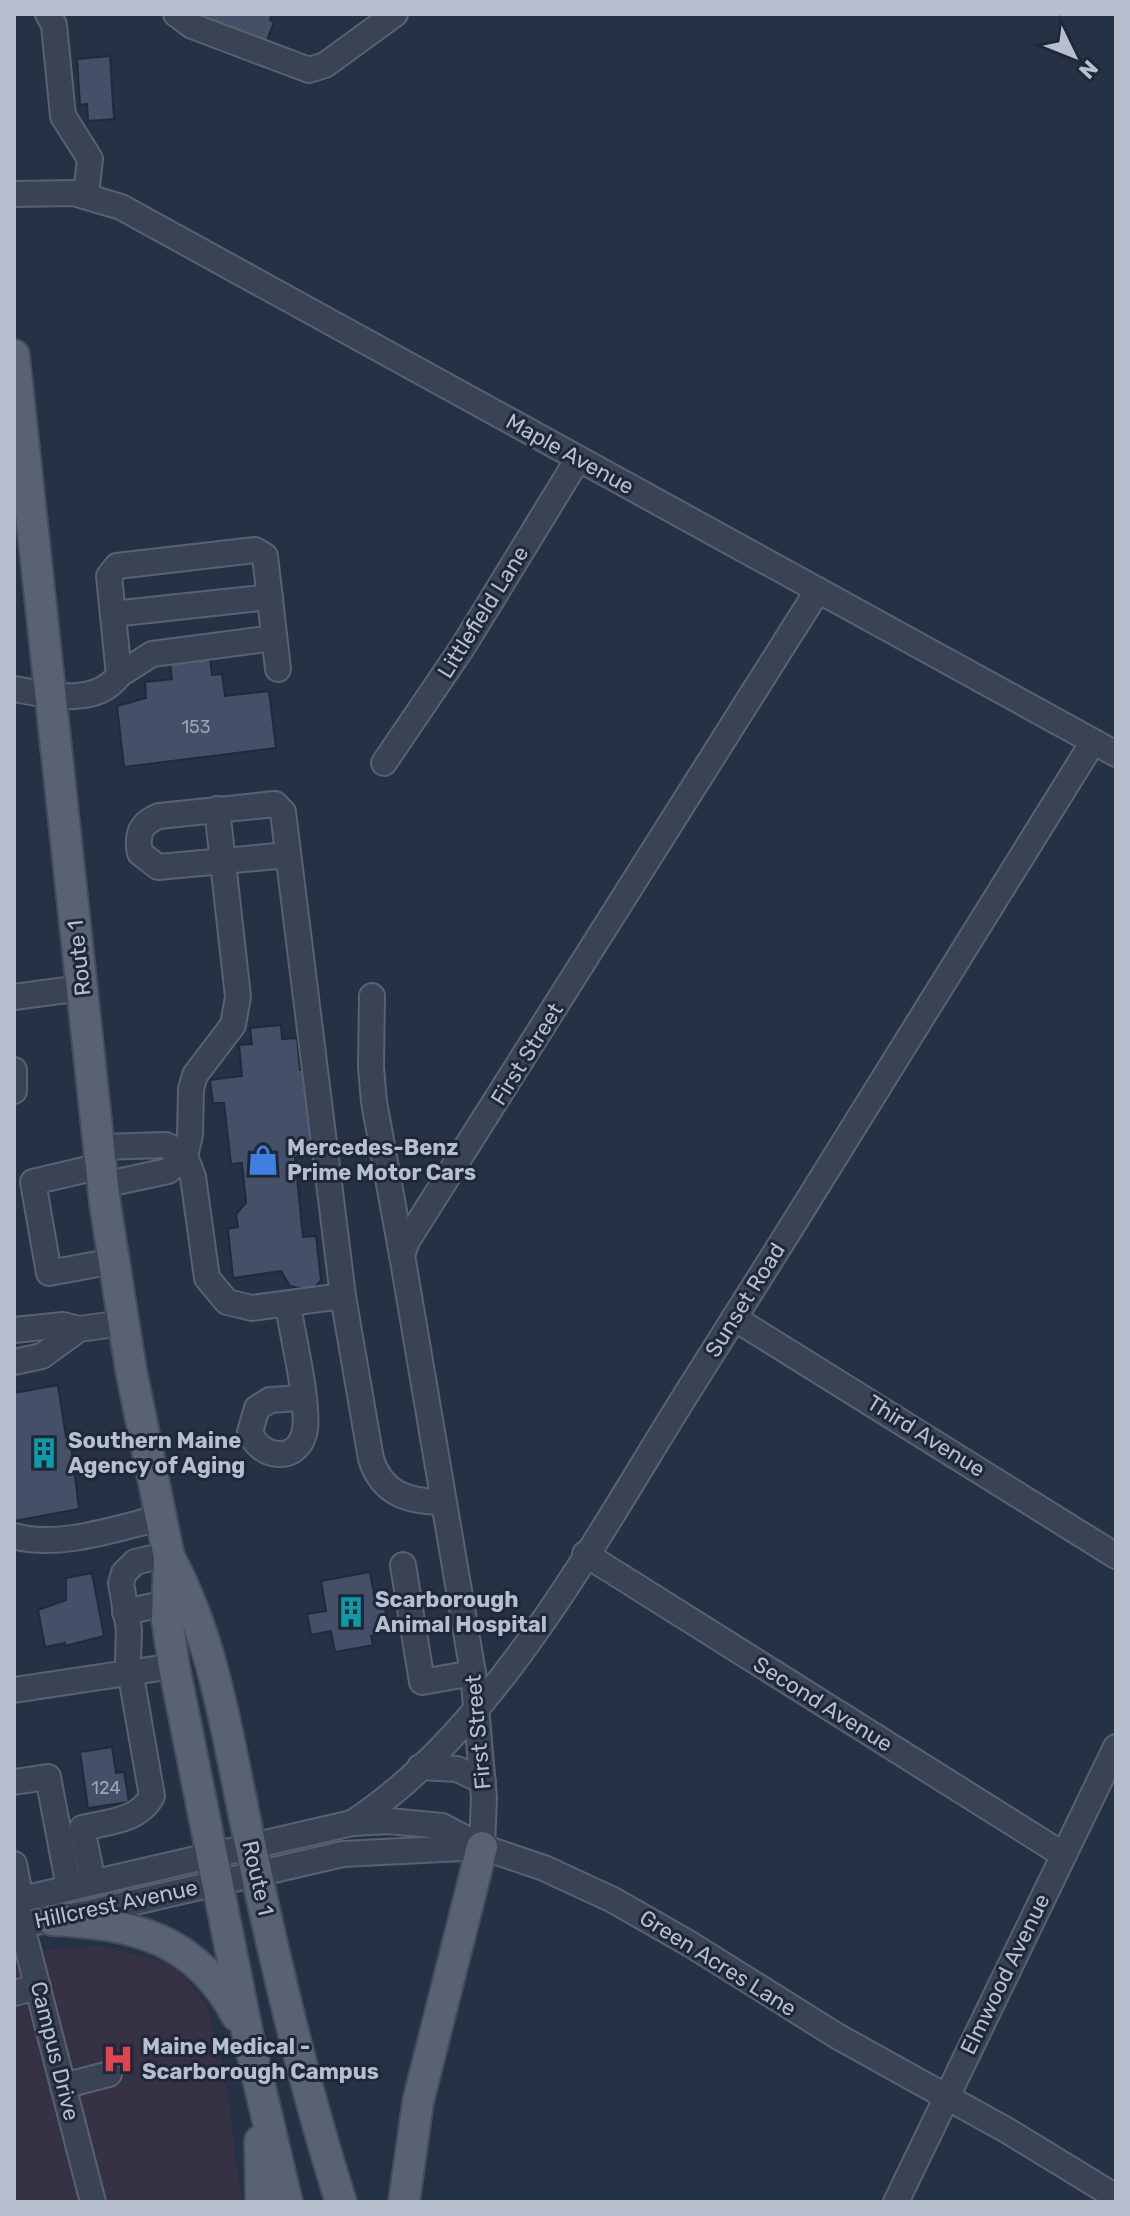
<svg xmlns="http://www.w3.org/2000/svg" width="1130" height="2216" viewBox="0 0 1130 2216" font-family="Rubik,sans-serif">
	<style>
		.medical { fill: #363244 }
		.building { fill: #445067; stroke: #202a3b; stroke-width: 2 }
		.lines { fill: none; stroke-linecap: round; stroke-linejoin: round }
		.minor-casing { stroke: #586171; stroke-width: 28 }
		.major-casing { stroke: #434c5d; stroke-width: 34 }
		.minor { stroke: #3a4354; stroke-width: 24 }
		.major { stroke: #586274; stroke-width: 30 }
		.labels { text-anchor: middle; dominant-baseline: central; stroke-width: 6; stroke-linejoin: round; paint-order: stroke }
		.number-label { font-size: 18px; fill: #9aa2b4 }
		.street-label { font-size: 22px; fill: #b7becd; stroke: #1e2839 }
		.poi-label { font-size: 22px; font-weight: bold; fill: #b7becd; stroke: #1e2839; text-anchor: start }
	</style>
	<rect width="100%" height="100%" fill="#253144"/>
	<!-- medical -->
	<polygon class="medical" points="101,1946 169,1963 195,1988 207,2006 225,2075 242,2202 14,2202 14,1957 60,1948"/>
	<!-- building -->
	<g class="building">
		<polygon points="194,14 272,14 270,20 274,22 266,43"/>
		<polygon points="110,56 114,119 88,121 87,104 80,105 77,59"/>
		<polygon points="210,658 212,675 222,674 225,696 269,691 276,748 124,767 117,706 146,698 145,682 172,679 170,663"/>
		<polygon points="281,1025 282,1039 297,1038 300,1070 306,1070 313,1154 295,1157 303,1237 316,1236 321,1280 312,1291 290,1286 281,1271 233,1278 228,1229 238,1227 236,1214 246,1203 242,1163 231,1164 224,1103 213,1103 210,1080 242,1076 239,1045 252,1044 250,1028"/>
		<polygon points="58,1385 66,1437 70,1436 79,1509 14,1521 14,1393"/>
		<polygon points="370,1572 376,1605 384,1603 389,1629 371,1636 373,1645 335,1652 331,1631 311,1635 307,1614 326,1611 321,1581"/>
		<polygon points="92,1573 104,1636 65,1646 65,1643 45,1647 38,1610 66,1600 66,1578"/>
		<polygon points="112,1747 116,1773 124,1772 129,1802 88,1808 80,1752"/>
	</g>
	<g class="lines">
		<defs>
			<g id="minor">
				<polyline points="48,14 54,25 63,116 90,159 86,195"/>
				<polyline points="176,14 192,26 309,70 325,65 395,14"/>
				<polyline points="14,194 74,193 121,207 1116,754"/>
				<polyline points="113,614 270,597"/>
				<polyline points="119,675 152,654 274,638"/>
				<path d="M14 689C47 695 96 707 119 675L109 576 117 566 255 550 265 556 278 669"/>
				<polyline points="384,763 464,645 578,459"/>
				<polyline points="217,809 238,997 233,1025 195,1075 191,1089 190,1135 185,1156 193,1177 207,1278 227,1302 252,1308 343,1296"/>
				<path d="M288 855 158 867 140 853C136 834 141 823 159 816L275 804 283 812 343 1296 371 1459C382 1494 409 1502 443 1502"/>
				<polyline points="372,996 371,1067 374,1102 402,1255"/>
				<polyline points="14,997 82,988"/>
				<polyline points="14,1070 14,1091"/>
				<polyline points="99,1147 166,1145 185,1156 168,1171 103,1185"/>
				<polyline points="101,1166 33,1182 49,1273 114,1261"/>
				<path d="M288 1305C292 1333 311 1410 304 1434 296 1464 259 1458 250 1432L257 1408 270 1400 302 1398"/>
				<polyline points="734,1318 1116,1556"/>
				<polyline points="14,1330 63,1325 79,1329"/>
				<polyline points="14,1362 42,1356 79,1329 123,1323"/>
				<path d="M14 1536C58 1549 117 1528 160 1518"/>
				<polyline points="585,1554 1062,1854"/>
				<polyline points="403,1565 422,1682 473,1673"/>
				<polyline points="125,1612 167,1603"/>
				<polyline points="14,1690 174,1666"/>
				<polyline points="420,1767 457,1769 483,1781"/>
				<polyline points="14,1782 48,1777 69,1887"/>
				<path d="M352 1823C495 1730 597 1536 687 1393 824 1177 958 959 1093 742"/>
				<polyline points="482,1847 484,1798 473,1673 402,1255 407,1241 818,590"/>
				<polyline points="14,1864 21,1900"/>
				<path d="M93 1882 82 1828C107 1822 139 1821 152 1796L128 1659 129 1630 121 1583 124 1573 135 1562 168 1554"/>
				<polyline points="14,1901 352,1823 389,1821 442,1826 482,1847 544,1868 613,1900 690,1944 837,2036 1008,2131 1116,2197"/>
				<polyline points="18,1911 93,2202"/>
				<polyline points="14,1926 87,1913 343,1854 482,1847"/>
				<polyline points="14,1993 38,1987"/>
				<polyline points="63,2086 109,2074"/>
				<polyline points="896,2202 1116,1747"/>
			</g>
			<g id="major">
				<path d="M14 355 105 1204 131 1370 169 1557C216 1643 229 1747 250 1843 275 1963 304 2085 341 2202"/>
				<polyline points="169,1559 167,1619 174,1666 248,2036 287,2202"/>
				<path d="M52 1920C134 1924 196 1938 237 2016"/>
				<polyline points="260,2141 261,2202"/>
				<polyline points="404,2202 418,2102 482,1847"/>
			</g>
		</defs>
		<!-- minor casing -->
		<use href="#minor" class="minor-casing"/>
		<!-- major casing -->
		<use href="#major" class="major-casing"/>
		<!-- minor -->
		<use href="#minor" class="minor"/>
		<!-- major -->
		<use href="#major" class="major"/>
	</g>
	<!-- icons -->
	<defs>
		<symbol id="shop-bare" viewBox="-9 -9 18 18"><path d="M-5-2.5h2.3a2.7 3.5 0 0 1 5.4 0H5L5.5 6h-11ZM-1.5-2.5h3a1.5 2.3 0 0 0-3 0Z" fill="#3f7fe0" stroke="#1e2839" stroke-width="2.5" paint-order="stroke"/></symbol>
		<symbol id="building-bare" viewBox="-9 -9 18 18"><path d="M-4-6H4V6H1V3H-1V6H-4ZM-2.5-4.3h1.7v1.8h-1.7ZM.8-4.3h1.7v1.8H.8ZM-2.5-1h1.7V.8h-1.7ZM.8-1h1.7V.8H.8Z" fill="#0f9aa8" stroke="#1e2839" stroke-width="2.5" paint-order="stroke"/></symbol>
		<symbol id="hospital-bare" viewBox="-9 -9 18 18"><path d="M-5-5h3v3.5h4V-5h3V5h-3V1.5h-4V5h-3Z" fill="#e0444e" stroke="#1e2839" stroke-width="2.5" paint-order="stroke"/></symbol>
	</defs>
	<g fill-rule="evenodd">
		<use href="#shop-bare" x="241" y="1138" width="44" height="44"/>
		<use href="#building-bare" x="22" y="1431" width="44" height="44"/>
		<use href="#building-bare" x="329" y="1590" width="44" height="44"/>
		<use href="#hospital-bare" x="96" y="2037" width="44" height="44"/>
	</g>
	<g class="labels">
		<!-- number labels -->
		<g class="number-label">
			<text x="196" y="727">153</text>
			<text x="106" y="1788">124</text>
		</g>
		<!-- street labels -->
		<g class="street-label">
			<text transform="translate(570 454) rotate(29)">Maple Avenue</text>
			<text transform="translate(483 612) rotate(-58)">Littlefield Lane</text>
			<text transform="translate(79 958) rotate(-96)">Route 1</text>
			<text transform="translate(527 1054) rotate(-58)">First Street</text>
			<text transform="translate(745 1300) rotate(-58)">Sunset Road</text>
			<text transform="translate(926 1436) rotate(32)">Third Avenue</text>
			<text transform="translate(823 1704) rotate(32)">Second Avenue</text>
			<text transform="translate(478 1732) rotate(-95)">First Street</text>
			<text transform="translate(258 1878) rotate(77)">Route 1</text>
			<text transform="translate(116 1904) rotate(-12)">Hillcrest Avenue</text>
			<text transform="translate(718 1963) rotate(32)">Green Acres Lane</text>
			<text transform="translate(1005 1974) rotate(-64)">Elmwood Avenue</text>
			<text transform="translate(55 2051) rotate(76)">Campus Drive</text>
		</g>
		<!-- poi labels -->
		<g class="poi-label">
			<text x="287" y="1147">Mercedes-Benz<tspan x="287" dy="25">Prime Motor Cars</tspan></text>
			<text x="68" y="1440">Southern Maine<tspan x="68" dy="25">Agency of Aging</tspan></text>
			<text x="375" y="1599">Scarborough<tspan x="375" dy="25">Animal Hospital</tspan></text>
			<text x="142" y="2046">Maine Medical -<tspan x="142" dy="25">Scarborough Campus</tspan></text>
		</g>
	</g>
	<!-- border -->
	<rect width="1130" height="2216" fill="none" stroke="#b7becd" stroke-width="32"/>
	<!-- north arrow -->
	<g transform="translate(1074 56) rotate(133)" stroke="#1e2839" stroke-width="6" paint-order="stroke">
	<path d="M0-6L14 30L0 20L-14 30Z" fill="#b7becd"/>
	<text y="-12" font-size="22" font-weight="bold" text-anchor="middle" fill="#b7becd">N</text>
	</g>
</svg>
